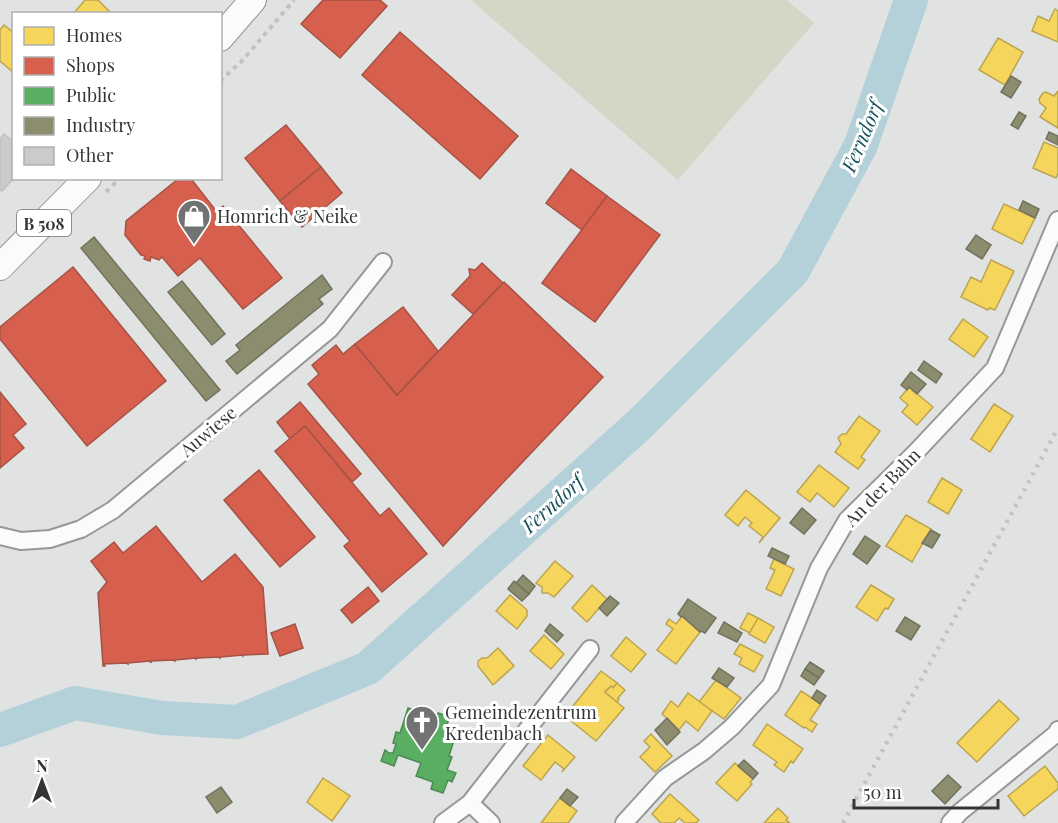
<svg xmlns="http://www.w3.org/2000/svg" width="1058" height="823" viewBox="0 0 1058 823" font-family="'Playfair Display',serif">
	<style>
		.green { fill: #d4d6c6 }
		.homes { fill: #f6d55c; stroke: #bca550; stroke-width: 1.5 }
		.shops { fill: #d6604d; stroke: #a55346; stroke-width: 1.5 }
		.public { fill: #5aae61; stroke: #4f8a54; stroke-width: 1.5 }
		.industry { fill: #8c8c6e; stroke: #72725d; stroke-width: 1.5 }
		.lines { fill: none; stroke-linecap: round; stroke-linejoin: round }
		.river { stroke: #b4d1da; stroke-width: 34 }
		.building { fill: #cacccc; stroke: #bfc1c0; stroke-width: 1.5 }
		.street-casing { stroke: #969897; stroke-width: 20 }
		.primary-casing { stroke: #969897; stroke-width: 28 }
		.path { stroke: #c0c1c1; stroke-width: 4; stroke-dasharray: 4.5 4.5; stroke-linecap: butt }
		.street { stroke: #fafbfb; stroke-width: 16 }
		.primary { stroke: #fafbfb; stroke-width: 26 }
		.rail { stroke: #c2c3c3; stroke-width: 4.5; stroke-dasharray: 3 6; stroke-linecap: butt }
		.labels { text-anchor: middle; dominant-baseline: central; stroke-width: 6; stroke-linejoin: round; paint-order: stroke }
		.shield { fill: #fff; stroke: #717272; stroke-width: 1.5 }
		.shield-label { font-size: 16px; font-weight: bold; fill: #343635 }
		.poi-label { font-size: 18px; fill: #343635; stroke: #fff; text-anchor: start }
		.street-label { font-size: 18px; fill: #343635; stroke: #fff }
		.water-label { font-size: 20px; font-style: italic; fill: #18505f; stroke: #fff }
	</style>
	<rect width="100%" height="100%" fill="#e1e3e2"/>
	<!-- green -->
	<polygon class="green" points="471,0 787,0 814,23 678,180"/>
	<!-- homes -->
	<g class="homes">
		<polygon points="85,0 98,0 109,11 106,14 73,14"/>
		<polygon points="1055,9 1058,11 1058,42 1032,31 1038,16 1049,21"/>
		<polygon points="4,25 14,33 14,73 0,61 0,30"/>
		<polygon points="998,38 1023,52 1005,85 979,70"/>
		<polygon points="1058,91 1058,128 1040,117 1046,108 1040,103 1039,99 1043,93 1046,92 1054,96"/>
		<polygon points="1044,142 1058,148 1058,173 1056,178 1033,168"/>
		<polygon points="1004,204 1035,218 1022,244 992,229"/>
		<polygon points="991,260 1014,271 995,310 990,308 988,310 961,297 971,277 981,282"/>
		<polygon points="963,319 988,337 974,357 949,339"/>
		<polygon points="909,387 933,407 917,425 902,412 908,405 900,398"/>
		<polygon points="994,404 1013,416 990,452 971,439"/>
		<polygon points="859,416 880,431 861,457 865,460 858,469 835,452 841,444 838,438 842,434 846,434"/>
		<polygon points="819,465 849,488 834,507 817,493 810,502 797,492"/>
		<polygon points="942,478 962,490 948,514 928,502"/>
		<polygon points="746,490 780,518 759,543 763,537 749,526 752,523 745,517 738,526 725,515"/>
		<polygon points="906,515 931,529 912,562 886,546"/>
		<polygon points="774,559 794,569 781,596 766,589 775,570 770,568"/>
		<polygon points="555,561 573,576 554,597 548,593 542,593 542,587 536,583"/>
		<polygon points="592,585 607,599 587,622 572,608"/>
		<polygon points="871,585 894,599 888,609 885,608 877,621 856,607"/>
		<polygon points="510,595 527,610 527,616 517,629 496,611"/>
		<polygon points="748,613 758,618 750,633 740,628"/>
		<polygon points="682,616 700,632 676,664 657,650 673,629 666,624 669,619 676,624"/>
		<polygon points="758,618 774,627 765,643 749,634"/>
		<polygon points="544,635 564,654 551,669 530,651"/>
		<polygon points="626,637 646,654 631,672 611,656"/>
		<polygon points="740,644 763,656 754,672 739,664 742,658 734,654"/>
		<polygon points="498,648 514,666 493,685 478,666 478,661 482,658 487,658"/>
		<polygon points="601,671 617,683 613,688 611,686 605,692 624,708 596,741 565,716"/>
		<polygon points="716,680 741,698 724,719 699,702"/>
		<polygon points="617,683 625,690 618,698 619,699 617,702 605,692 611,686 613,688"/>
		<polygon points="801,691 821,704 810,720 817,724 812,732 805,727 804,728 785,715"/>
		<polygon points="688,693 712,711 698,731 686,721 679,730 662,714 671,701 678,707"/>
		<polygon points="999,700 1019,719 977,762 957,743"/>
		<polygon points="767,724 803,749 793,763 791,761 784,772 774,765 777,762 753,745"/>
		<polygon points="651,734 672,756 655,772 640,757 650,747 644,741"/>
		<polygon points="548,735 575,757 562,772 564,769 555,762 541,780 523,766"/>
		<polygon points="735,763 753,779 750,782 752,784 737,801 716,783"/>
		<polygon points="1045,766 1058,783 1058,789 1024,816 1008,796"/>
		<polygon points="323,778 350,796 332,821 307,802"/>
		<polygon points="670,794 699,820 696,823 685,823 679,818 674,823 661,823 652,814"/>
		<polygon points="560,798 577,811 568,823 541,823"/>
		<polygon points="778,808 788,818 786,820 790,823 764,823"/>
	</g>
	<!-- shops -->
	<g class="shops">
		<polygon points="323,0 380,0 387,6 340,58 301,24"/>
		<polygon points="400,32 518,136 480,179 362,75"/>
		<polygon points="286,125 321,167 280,201 245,158"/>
		<polygon points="321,167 342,193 302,227 280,201"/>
		<polygon points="571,169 607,196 582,230 546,203"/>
		<polygon points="178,179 192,180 217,212 223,206 282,278 243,309 200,258 178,276 162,257 159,260 151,257 150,261 144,259 145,256 141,255 125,235 126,221"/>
		<polygon points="607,196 660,235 595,322 542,283"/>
		<polygon points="482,263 503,283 473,314 452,295 470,276 469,269 475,270"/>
		<polygon points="73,267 166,381 87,446 0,339 0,327"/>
		<polygon points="504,282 603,377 443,546 308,384 319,374 312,365 336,345 343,354 355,344 397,395"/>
		<polygon points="403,307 438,351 397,395 355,344"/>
		<polygon points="0,392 26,424 13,435 24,448 0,468"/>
		<polygon points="300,402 361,474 352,482 305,426 290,439 277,422"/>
		<polygon points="305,426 380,516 389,508 427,554 382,592 344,546 350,541 275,451"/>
		<polygon points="259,470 315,537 280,567 224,500"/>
		<polygon points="156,526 202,582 235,554 263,587 268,654 244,655 243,656 243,655 221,657 220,658 220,657 198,658 196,659 196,658 175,660 175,661 173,660 151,661 151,663 150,661 128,663 128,664 126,663 104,664 105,666 103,666 98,593 107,582 91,561 114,542 123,553"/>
		<polygon points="368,587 379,601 352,623 341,610"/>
		<polygon points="295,624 303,648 280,656 271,633"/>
	</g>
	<!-- public -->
	<polygon class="public" points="408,708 423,713 424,711 431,714 431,716 436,718 438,713 450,717 446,727 457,731 449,756 452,757 447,770 456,773 452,782 448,780 443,793 431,789 433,782 416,776 421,763 398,755 394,766 381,761 385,750 389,753 393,753 396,744 393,743 396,732 400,733"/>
	<!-- industry -->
	<g class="industry">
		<polygon points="1011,76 1021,82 1011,98 1001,92"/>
		<polygon points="1019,112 1026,116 1018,129 1011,125"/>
		<polygon points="1049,132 1058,136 1058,145 1046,139"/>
		<polygon points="1023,201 1039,209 1035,218 1019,210"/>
		<polygon points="976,235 991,245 982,259 966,249"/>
		<polygon points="94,237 220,390 206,401 81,248"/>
		<polygon points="322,275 332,289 319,299 323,304 237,374 226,361 240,350 236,345"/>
		<polygon points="182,281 225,334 212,345 168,292"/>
		<polygon points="924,361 942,374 936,383 918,370"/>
		<polygon points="911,372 926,384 917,394 909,387 907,390 901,385"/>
		<polygon points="802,508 816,520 804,534 790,523"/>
		<polygon points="931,530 940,535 932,548 922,543"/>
		<polygon points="865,536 880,546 867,564 853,554"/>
		<polygon points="772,548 789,556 785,564 768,556"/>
		<polygon points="523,575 535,586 529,594 516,583"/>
		<polygon points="514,581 529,594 522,601 508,589"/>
		<polygon points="610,596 619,603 607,616 599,608"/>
		<polygon points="688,599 716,618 705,633 701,631 700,632 682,616 681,617 678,614"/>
		<polygon points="905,617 920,626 911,640 896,631"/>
		<polygon points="724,622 742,633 737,642 718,633"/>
		<polygon points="550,624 563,635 557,642 545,631"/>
		<polygon points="810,662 824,671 819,678 805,669"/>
		<polygon points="719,668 734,678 727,687 712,678"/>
		<polygon points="805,669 819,678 814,685 801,676"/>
		<polygon points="817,690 826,696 820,704 812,698"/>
		<polygon points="667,718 680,732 667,745 655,730"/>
		<polygon points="744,760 758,773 753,779 738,766"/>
		<polygon points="948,775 961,787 945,804 932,791"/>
		<polygon points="221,787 232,802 217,813 206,797"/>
		<polygon points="567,789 578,797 570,806 560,798"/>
	</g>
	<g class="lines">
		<!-- river -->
		<polyline class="river" points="0,730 75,703 162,718 237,722 368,668 640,424 793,271 861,145 911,0"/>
	</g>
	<!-- building -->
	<polygon class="building" points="4,134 14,142 14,178 2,191 0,190 0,139"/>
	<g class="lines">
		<defs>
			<g id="street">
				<polyline points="0,536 21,541 50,539 81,529 113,510 330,329 383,262"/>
				<polyline points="470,803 491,823"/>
				<polyline points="443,823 470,803 590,649"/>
				<polyline points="624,823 665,778 704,751 732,727 771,685 819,568 847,520 916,452 995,368 1058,220"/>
				<polyline points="950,823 960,812 1057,733 1058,730"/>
			</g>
			<g id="primary">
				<polyline points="220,38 253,0"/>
				<polyline points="0,267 88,178"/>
			</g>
		</defs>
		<!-- street casing -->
		<use href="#street" class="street-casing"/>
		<!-- primary casing -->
		<use href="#primary" class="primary-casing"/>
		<!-- path -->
		<g class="path">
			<polyline points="220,81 242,61 294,0"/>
			<polyline points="106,192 120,178"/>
		</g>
		<!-- street -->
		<use href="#street" class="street"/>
		<!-- primary -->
		<use href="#primary" class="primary"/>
		<!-- rail -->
		<polyline class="rail" points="843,823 1058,428"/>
	</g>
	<!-- icons -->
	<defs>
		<symbol id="shop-pin" viewBox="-11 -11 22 30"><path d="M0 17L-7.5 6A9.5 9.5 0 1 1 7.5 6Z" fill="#717372" stroke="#fff"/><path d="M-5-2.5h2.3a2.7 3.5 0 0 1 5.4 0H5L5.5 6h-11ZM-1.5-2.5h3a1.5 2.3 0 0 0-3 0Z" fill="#fff"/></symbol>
		<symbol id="church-pin" viewBox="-11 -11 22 30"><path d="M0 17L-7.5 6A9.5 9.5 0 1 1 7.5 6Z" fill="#717372" stroke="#fff"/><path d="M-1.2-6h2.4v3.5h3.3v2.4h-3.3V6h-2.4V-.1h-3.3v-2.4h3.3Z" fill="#fff"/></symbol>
	</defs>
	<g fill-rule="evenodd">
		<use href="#shop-pin" x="175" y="197" width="38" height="52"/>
		<use href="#church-pin" x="403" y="703" width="38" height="52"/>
	</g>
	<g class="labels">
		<!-- shield labels -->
		<rect class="shield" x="17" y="210" width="54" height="26" rx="4.5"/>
		<g class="shield-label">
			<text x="44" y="223">B 508</text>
		</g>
		<!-- poi labels -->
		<g class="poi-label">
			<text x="217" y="216">Homrich &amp; Neike</text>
			<text x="445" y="712">Gemeindezentrum<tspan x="445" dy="21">Kredenbach</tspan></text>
		</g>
		<!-- street labels -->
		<g class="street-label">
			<text transform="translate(208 431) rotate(-40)">Auwiese</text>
			<text transform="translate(882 487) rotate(-46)">An der Bahn</text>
		</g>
		<!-- water labels -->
		<g class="water-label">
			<text transform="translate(861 136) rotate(-67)">Ferndorf</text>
			<text transform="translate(552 503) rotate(-42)">Ferndorf</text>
		</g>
	</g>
	<!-- legend -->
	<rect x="12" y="12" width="210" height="168" fill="#ffffff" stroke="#aeafae" stroke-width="1.5"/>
	<rect x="24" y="27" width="30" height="18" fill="#f6d55c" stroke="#aeafae" stroke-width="1.5"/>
	<text x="66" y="42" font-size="18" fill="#343635">Homes</text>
	<rect x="24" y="57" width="30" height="18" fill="#d6604d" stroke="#aeafae" stroke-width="1.5"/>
	<text x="66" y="72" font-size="18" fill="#343635">Shops</text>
	<rect x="24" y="87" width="30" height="18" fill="#5aae61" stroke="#aeafae" stroke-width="1.5"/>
	<text x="66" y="102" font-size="18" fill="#343635">Public</text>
	<rect x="24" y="117" width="30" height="18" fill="#8c8c6e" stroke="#aeafae" stroke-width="1.5"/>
	<text x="66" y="132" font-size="18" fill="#343635">Industry</text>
	<rect x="24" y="147" width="30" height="18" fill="#cacccc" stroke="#aeafae" stroke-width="1.5"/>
	<text x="66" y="162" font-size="18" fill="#343635">Other</text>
	<!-- north arrow -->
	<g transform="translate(42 781)" stroke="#ffffff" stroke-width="4.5" paint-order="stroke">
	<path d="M0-4.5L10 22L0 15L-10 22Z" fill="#343635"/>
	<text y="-9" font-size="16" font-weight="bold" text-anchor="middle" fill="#343635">N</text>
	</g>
	<!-- scale -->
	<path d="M854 799v9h144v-9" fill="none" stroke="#343635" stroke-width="3"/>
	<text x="863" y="799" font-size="18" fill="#343635" stroke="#ffffff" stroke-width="4.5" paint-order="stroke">50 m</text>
</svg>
